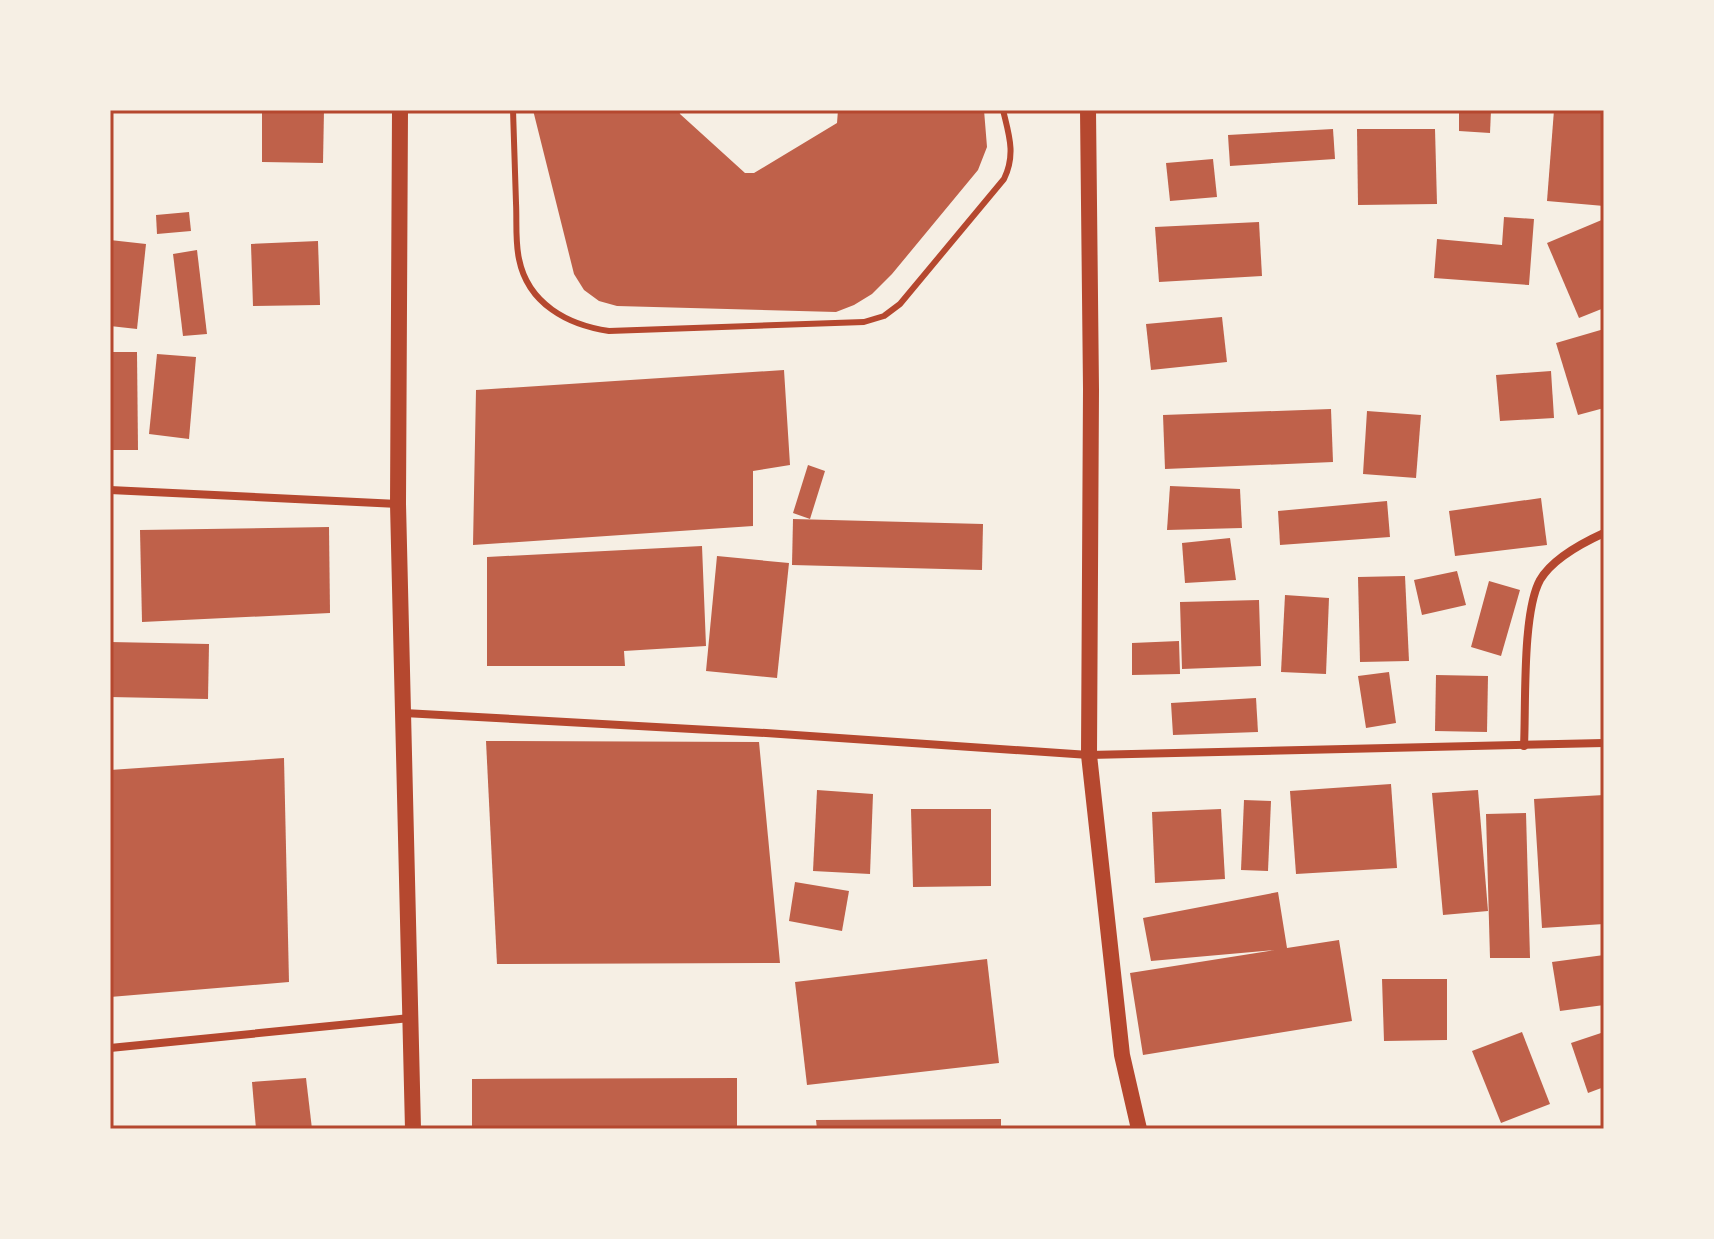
<svg xmlns="http://www.w3.org/2000/svg" width="1714" height="1239" viewBox="0 0 1714 1239" font-family="'Source Sans 3',sans-serif">
	<style>
		.building { fill: #bf614a }
		.lines { fill: none; stroke-linecap: round; stroke-linejoin: round }
		.service { stroke: #b5482f; stroke-width: 6 }
		.minor { stroke: #b5482f; stroke-width: 8 }
		.secondary { stroke: #b5482f; stroke-width: 16 }
		.neatline { fill: none; stroke: #b5482f; stroke-width: 3 }
	</style>
	<rect width="100%" height="100%" fill="#f6efe4"/>
	<!-- building -->
	<g class="building">
		<polygon points="262,110 324,110 323,163 262,162"/>
		<polygon points="533,110 679,110 680,114 745,173 754,173 837,123 838,110 984,110 987,147 978,170 892,274 872,294 854,305 836,312 617,306 599,301 584,290 574,274"/>
		<polygon points="1459,110 1491,110 1490,133 1459,131"/>
		<polygon points="1554,110 1604,110 1604,206 1547,201"/>
		<polygon points="1333,129 1335,159 1230,166 1228,135"/>
		<polygon points="1357,129 1435,129 1437,204 1358,205"/>
		<polygon points="1213,159 1217,197 1170,201 1166,163"/>
		<polygon points="189,212 191,231 157,234 156,215"/>
		<polygon points="1504,217 1534,219 1529,285 1434,278 1437,239 1502,245"/>
		<polygon points="1604,219 1604,308 1579,318 1547,243"/>
		<polygon points="1259,222 1262,276 1159,282 1155,227"/>
		<polygon points="110,240 146,244 137,329 110,326"/>
		<polygon points="318,241 320,305 253,306 251,244"/>
		<polygon points="197,250 207,334 183,336 173,254"/>
		<polygon points="1222,317 1227,362 1151,370 1146,324"/>
		<polygon points="1604,329 1604,408 1578,415 1556,343"/>
		<polygon points="110,352 137,352 138,450 110,450"/>
		<polygon points="157,354 196,357 189,439 149,434"/>
		<polygon points="784,370 790,465 753,471 753,526 473,545 476,390"/>
		<polygon points="1551,371 1554,418 1500,421 1496,375"/>
		<polygon points="1331,409 1333,462 1165,469 1163,415"/>
		<polygon points="1367,411 1421,415 1416,478 1363,474"/>
		<polygon points="808,465 825,471 810,519 793,513"/>
		<polygon points="1170,486 1240,489 1242,528 1167,530"/>
		<polygon points="1541,498 1547,545 1455,556 1449,511"/>
		<polygon points="1387,501 1390,537 1280,545 1278,511"/>
		<polygon points="793,519 983,524 982,570 792,565"/>
		<polygon points="329,527 330,613 142,622 140,530"/>
		<polygon points="1230,538 1236,580 1185,583 1182,543"/>
		<polygon points="702,546 706,646 624,651 625,666 487,666 487,557"/>
		<polygon points="717,556 789,563 777,678 706,671"/>
		<polygon points="1457,571 1466,605 1422,615 1414,580"/>
		<polygon points="1405,576 1409,661 1360,662 1358,577"/>
		<polygon points="1489,581 1520,590 1501,656 1471,647"/>
		<polygon points="1285,595 1329,598 1326,674 1281,672"/>
		<polygon points="1259,600 1261,666 1182,669 1180,602"/>
		<polygon points="1179,641 1180,674 1132,675 1132,643"/>
		<polygon points="110,642 209,644 208,699 110,697"/>
		<polygon points="1389,672 1396,723 1366,728 1358,676"/>
		<polygon points="1436,675 1488,676 1487,732 1435,731"/>
		<polygon points="1256,698 1258,732 1173,735 1171,703"/>
		<polygon points="486,741 759,742 780,963 497,964"/>
		<polygon points="284,758 289,982 110,997 110,770"/>
		<polygon points="1391,784 1397,868 1296,874 1290,791"/>
		<polygon points="817,790 873,794 870,874 813,871"/>
		<polygon points="1478,790 1488,911 1443,915 1432,793"/>
		<polygon points="1604,795 1604,924 1542,928 1534,799"/>
		<polygon points="1244,800 1271,801 1268,871 1241,870"/>
		<polygon points="911,809 991,809 991,886 913,887"/>
		<polygon points="1221,809 1225,879 1155,883 1152,812"/>
		<polygon points="1526,813 1530,958 1490,958 1486,814"/>
		<polygon points="795,882 849,891 842,931 789,921"/>
		<polygon points="1278,892 1287,948 1339,940 1352,1021 1143,1055 1130,973 1275,950 1151,961 1143,918"/>
		<polygon points="1604,955 1604,1005 1560,1011 1552,962"/>
		<polygon points="987,959 999,1063 807,1085 795,982"/>
		<polygon points="1382,979 1447,979 1447,1040 1384,1041"/>
		<polygon points="1522,1032 1550,1104 1501,1123 1472,1051"/>
		<polygon points="1604,1032 1604,1087 1588,1093 1571,1043"/>
		<polygon points="306,1078 312,1129 256,1129 252,1082"/>
		<polygon points="737,1078 737,1129 472,1129 472,1079"/>
		<polygon points="1001,1119 1001,1129 817,1129 816,1120"/>
	</g>
	<g class="lines">
		<!-- service -->
		<path class="service" d="M513 110C514 141 515 172 516 203 517 221 515 241 519 259 528 304 568 325 609 331L864 322 884 316 900 304 1004 179C1016 154 1009 135 1003 110"/>
		<!-- minor -->
		<g class="minor">
			<polyline points="110,490 398,504"/>
			<polyline points="404,713 766,733 1089,755 1604,743"/>
			<path d="M1524 746C1526 706 1522 613 1540 580 1553 558 1582 543 1604 533"/>
			<polyline points="110,1048 410,1018"/>
		</g>
		<!-- secondary -->
		<g class="secondary">
			<polyline points="400,110 398,504 413,1129"/>
			<polyline points="1088,110 1091,389 1089,755 1122,1055 1139,1129"/>
		</g>
	</g>
	<!-- border -->
	<rect width="1714" height="1239" fill="none" stroke="#f6efe4" stroke-width="224"/>
	<rect x="112" y="112" width="1490" height="1015" class="neatline"/>
</svg>
